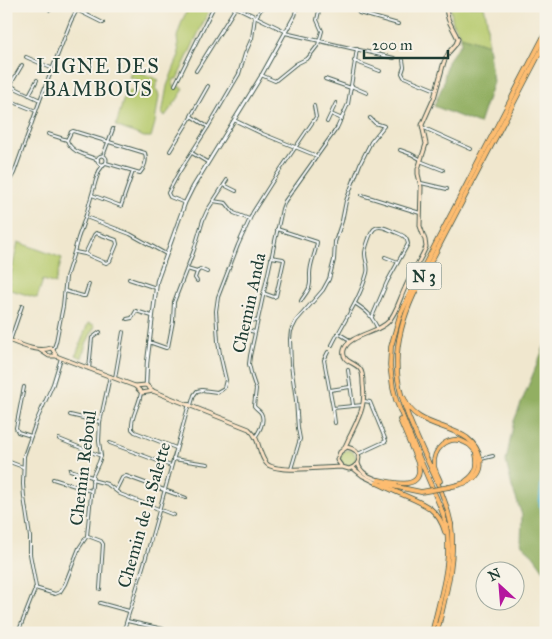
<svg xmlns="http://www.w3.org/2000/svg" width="552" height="639" viewBox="0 0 552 639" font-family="'IM FELL Great Primer',serif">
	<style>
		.green { fill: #b8cb6f; stroke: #6c8452 }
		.forest { fill: #92af62; stroke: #58764b }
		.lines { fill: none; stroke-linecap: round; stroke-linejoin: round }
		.river { stroke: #58b8d6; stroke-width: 5 }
		.minor-casing { stroke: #3e564b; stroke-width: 4 }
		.tertiary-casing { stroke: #3e564b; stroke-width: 4.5 }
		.secondary-casing { stroke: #3e564b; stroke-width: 5 }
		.trunk-casing { stroke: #3e564b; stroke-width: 5.5 }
		.minor { stroke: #fff; stroke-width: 2 }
		.tertiary { stroke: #fff; stroke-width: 2.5 }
		.secondary { stroke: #fee4c6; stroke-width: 3 }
		.trunk { stroke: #fdbc70; stroke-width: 4 }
		.trunk-bridge-casing { stroke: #3e564b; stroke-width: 5.5; stroke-linecap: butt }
		.trunk-bridge { stroke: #fdbc70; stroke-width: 4 }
		.labels { text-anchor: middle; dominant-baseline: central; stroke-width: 4; stroke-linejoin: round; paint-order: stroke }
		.shield { fill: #f7f3e8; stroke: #60746a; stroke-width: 1 }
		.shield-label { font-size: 16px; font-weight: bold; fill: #1f3d34 }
		.street-label { font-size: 18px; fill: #1f3d34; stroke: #f7f3e8 }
		.quarter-label { font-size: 20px; letter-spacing: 1px; fill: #1f3d34; stroke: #f7f3e8 }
	</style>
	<rect width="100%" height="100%" fill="#f7f3e8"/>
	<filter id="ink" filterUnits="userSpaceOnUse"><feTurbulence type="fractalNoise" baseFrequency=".02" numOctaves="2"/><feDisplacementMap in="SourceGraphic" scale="10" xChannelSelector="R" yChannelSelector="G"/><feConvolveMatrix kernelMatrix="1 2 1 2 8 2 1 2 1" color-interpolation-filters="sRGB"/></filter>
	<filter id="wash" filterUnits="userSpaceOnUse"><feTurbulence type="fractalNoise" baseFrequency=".0096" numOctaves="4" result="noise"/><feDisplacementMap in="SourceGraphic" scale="20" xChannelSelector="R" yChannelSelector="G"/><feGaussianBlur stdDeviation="1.12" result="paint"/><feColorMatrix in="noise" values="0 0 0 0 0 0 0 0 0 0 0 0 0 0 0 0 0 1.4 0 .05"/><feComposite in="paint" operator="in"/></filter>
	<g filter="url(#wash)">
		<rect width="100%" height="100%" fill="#f0e7ce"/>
		<!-- green -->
		<g class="green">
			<polygon points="189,6 211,6 177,79 174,79 173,84 175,87 178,86 184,89 177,100 165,116 162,114 167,86 179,55 177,37 182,21"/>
			<polygon points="450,6 484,6 487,20 488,45 461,36 453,24"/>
			<polygon points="132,69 159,80 155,88 158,92 159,96 155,123 151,137 144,137 116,126 126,90 141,94 143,86 134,78 129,77"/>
			<polygon points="18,242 62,258 55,284 43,280 37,298 8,289"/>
			<polygon points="88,323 94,325 95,326 86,344 82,358 76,355"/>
			<circle cx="348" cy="458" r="8"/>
		</g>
		<!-- forest -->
		<g class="forest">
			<polygon points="461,36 488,45 493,82 479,124 434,106 443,85 447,62 461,43"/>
			<polygon points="546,342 546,573 533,555 521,544 522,515 512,487 506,461 514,421"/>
		</g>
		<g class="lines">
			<!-- river -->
			<polyline class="river" points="546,447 541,504 546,523"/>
		</g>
	</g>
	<g filter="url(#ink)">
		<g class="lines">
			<defs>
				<g id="minor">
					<polyline points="66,6 76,11"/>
					<polyline points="355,6 359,13 398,24"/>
					<polyline points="50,10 53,6"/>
					<polyline points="77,10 103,23"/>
					<polyline points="256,17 263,6"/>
					<polyline points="285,33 394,58"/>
					<polyline points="26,57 51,68"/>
					<polyline points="403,60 404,67 402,73 404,77 436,90"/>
					<polyline points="354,61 380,71"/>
					<polyline points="22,65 12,82 12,86 15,88 40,100"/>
					<polyline points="196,71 236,7 285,31"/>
					<polyline points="261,75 275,81 296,64 308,58 318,45 322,31 317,20 320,6"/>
					<polyline points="325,79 351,88"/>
					<polyline points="175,85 214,6"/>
					<polyline points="351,86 367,93"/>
					<polyline points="29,95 37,80"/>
					<polyline points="6,99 36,111"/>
					<polyline points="331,114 342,119"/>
					<polyline points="234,120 263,134 317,156"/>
					<polyline points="327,122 336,103"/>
					<polyline points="208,127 191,116 208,86"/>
					<polyline points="422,127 471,149"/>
					<polyline points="48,134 67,140"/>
					<path d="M67 140 71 132 73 131 145 153C147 159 145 168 140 173L106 163"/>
					<path d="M67 140C71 153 87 155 98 160"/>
					<polyline points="400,150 411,154 420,159"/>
					<polyline points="170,151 191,117"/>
					<polyline points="192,153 207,162"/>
					<circle cx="102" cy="160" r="4.5"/>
					<polyline points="103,156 113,129"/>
					<polyline points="420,161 443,170"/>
					<polyline points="421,183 447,189"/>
					<polyline points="224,185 236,191"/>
					<polyline points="6,187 14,173 40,100 71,21 79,6"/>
					<polyline points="92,195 121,206 133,171"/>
					<polyline points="362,195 420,213"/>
					<polyline points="213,201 226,203 234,213 249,219"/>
					<polyline points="185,203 170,197 168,193 178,174 208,127 239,74 245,54 252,38 255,17"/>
					<polyline points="86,217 130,234 166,254"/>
					<path d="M277 229 317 242C316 253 310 262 310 274 310 280 311 285 308 290 306 294 303 297 301 301"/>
					<polyline points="75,252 85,254 106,263 110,261 117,244 116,240 96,233 94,235 85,254"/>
					<polyline points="385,257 398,262"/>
					<polyline points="187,269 197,272 195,278 197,281"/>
					<polyline points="197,272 200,269 207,272"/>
					<polyline points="129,279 156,288"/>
					<polyline points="65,291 83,296 85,296 89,284"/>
					<polyline points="263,293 274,297 276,296 284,260 283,259 271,257"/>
					<path d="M356 304C368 312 371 315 378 329"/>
					<polyline points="248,308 243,329 255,332"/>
					<polyline points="127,319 132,318 136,311 152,316"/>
					<polyline points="247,319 257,321"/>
					<polyline points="338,333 348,339 349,342"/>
					<polyline points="10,341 22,306"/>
					<polyline points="149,342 166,348 168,347 173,321 174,302 194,250 203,220 207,211 227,180"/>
					<path d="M332 345C344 321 360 299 367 273 369 266 365 261 365 254 365 249 370 233 374 229 380 224 389 230 395 232 402 235 407 236 408 244L387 282 372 317"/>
					<polyline points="53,351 56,342 63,306 66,277 74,252 78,238 86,215 96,180 99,171 104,164"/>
					<polyline points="328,352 324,360 333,408 363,405"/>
					<polyline points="89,369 92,338 100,332"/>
					<polyline points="348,370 353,405"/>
					<polyline points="115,378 123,332"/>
					<polyline points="24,387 16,428 18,432 31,436"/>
					<polyline points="330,390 350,387"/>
					<path d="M141 392C140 405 130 417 132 429L135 432 176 448"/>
					<polyline points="191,405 194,395 197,391 202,390 217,392 224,388 226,380 220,354 218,341 216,311 218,297 238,245 253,212 272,182 316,117 314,106"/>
					<polyline points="333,408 335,423"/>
					<polyline points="70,415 100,422"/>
					<path d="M256 436C260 430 265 420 261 413 259 410 256 409 254 406L256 389 252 377 249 364 250 356 282 209 285 201 337 128 348 104 357 49"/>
					<polyline points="59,439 101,456"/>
					<polyline points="110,443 171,466"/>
					<polyline points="358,454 386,441 370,402 364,401"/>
					<polyline points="173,459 208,464"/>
					<polyline points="481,459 493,456"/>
					<polyline points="7,461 23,467"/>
					<polyline points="291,469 300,439 298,428 296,400 291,365 290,339 291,331 296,321 323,290 329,279 334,260 335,242 342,221 346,201 360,164 371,142 384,126 375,123 370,118"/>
					<polyline points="70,470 92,477"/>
					<polyline points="53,479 91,491"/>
					<polyline points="92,480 107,484 120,494 174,515"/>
					<polyline points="116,490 122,478 126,476 186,498"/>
					<polyline points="88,536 101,541 103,544 100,589"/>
					<polyline points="35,588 55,594 60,592 65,584 79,548 87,536 93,475 99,462 101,456 99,441 100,422 110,376"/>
					<polyline points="100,603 129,611"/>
					<polyline points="127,621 163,629"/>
					<polyline points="18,633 36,587 30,554 30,537 24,497 23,484 24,456 36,422 53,384 61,358"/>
					<polyline points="123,633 146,557 189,404"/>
				</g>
				<polyline id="tertiary" points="146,385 147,363 157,281 185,203 193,187 260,78 295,15 297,6"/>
				<g id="secondary">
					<path d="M6 339C19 344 37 353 51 348L53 350 56 355"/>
					<polyline points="40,350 49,356 56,356 135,386 142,393 153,391"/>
					<path d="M135 386 146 385 153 391 249 429C261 440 257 451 266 463 274 474 327 467 342 467L349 469C363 464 362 450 347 447L340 452 337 460 342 467"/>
					<path d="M344 448C347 444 348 439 351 434 360 415 366 405 363 384 363 379 363 372 360 369 355 362 341 362 344 350 348 335 378 333 388 322 396 314 400 298 405 288 411 274 420 261 426 247L425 240 420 226 421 187 418 174V169L426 144 422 125 434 98 444 62 449 52 456 44 458 39C452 25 447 23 446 6"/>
					<path d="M358 463C360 473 370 477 379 480"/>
					<polyline points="353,468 363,476 377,483"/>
				</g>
				<g id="trunk">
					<path d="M404 398C413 425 447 424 467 438 480 448 488 470 471 480 465 484 456 485 449 487"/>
					<path d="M379 480C396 484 425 490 418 463L400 420"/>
					<path d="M440 481C438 476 435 471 434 466 432 450 448 434 464 442 472 445 476 452 481 459"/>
					<path d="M466 481C476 474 479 466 476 454"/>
					<path d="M377 483C386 487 396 492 406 496 425 504 439 510 445 532"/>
					<polyline points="384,484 397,487"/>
					<path d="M451 524C447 504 439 485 430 466 400 400 381 365 414 294L546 41"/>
					<path d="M432 633C438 606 449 572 448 544 448 531 445 518 440 506L413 443 396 400 393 388 390 365 391 347 394 336 400 315 421 272 546 32"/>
					<path d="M437 633C445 596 456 562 451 524"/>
				</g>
			</defs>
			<!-- minor casing -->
			<use href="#minor" class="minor-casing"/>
			<!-- tertiary casing -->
			<use href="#tertiary" class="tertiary-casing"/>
			<!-- secondary casing -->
			<use href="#secondary" class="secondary-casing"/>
			<!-- trunk casing -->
			<use href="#trunk" class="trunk-casing"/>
			<!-- minor -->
			<use href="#minor" class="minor"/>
			<!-- tertiary -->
			<use href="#tertiary" class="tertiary"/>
			<!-- secondary -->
			<use href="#secondary" class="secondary"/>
			<!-- trunk -->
			<use href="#trunk" class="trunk"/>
			<defs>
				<polyline id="trunk-bridge" points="397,487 421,492 449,487"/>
			</defs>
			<!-- trunk-bridge casing -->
			<use href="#trunk-bridge" class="trunk-bridge-casing"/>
			<!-- trunk-bridge -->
			<use href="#trunk-bridge" class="trunk-bridge"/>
		</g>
	</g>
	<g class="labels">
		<!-- shield labels -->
		<rect class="shield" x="406.5" y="262.5" width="35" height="27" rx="4"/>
		<g class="shield-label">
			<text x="424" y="276">N 3</text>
		</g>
		<!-- street labels -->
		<g class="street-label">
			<text transform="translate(249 303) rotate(-78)">Chemin Anda</text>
			<text transform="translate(83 468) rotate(-83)">Chemin Reboul</text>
			<text transform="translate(144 515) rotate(-74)">Chemin de la Salette</text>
		</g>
		<!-- quarter labels -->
		<g class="quarter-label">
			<text x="98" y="66">LIGNE DES<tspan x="98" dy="23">BAMBOUS</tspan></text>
		</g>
	</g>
	<!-- margin -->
	<rect width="552" height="639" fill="none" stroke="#f7f3e8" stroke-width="25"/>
	<!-- north arrow -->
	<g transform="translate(500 586) rotate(334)"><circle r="24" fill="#f7f3e8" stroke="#a1aaa0"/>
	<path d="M0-4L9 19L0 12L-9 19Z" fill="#b5179e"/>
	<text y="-8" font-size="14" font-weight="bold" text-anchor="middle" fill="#1f3d34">N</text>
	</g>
	<!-- scale -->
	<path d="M364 50v8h84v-8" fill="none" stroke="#1f3d34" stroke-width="2.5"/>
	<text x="372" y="50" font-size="15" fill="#1f3d34" stroke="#f7f3e8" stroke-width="4" paint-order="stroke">200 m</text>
</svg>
